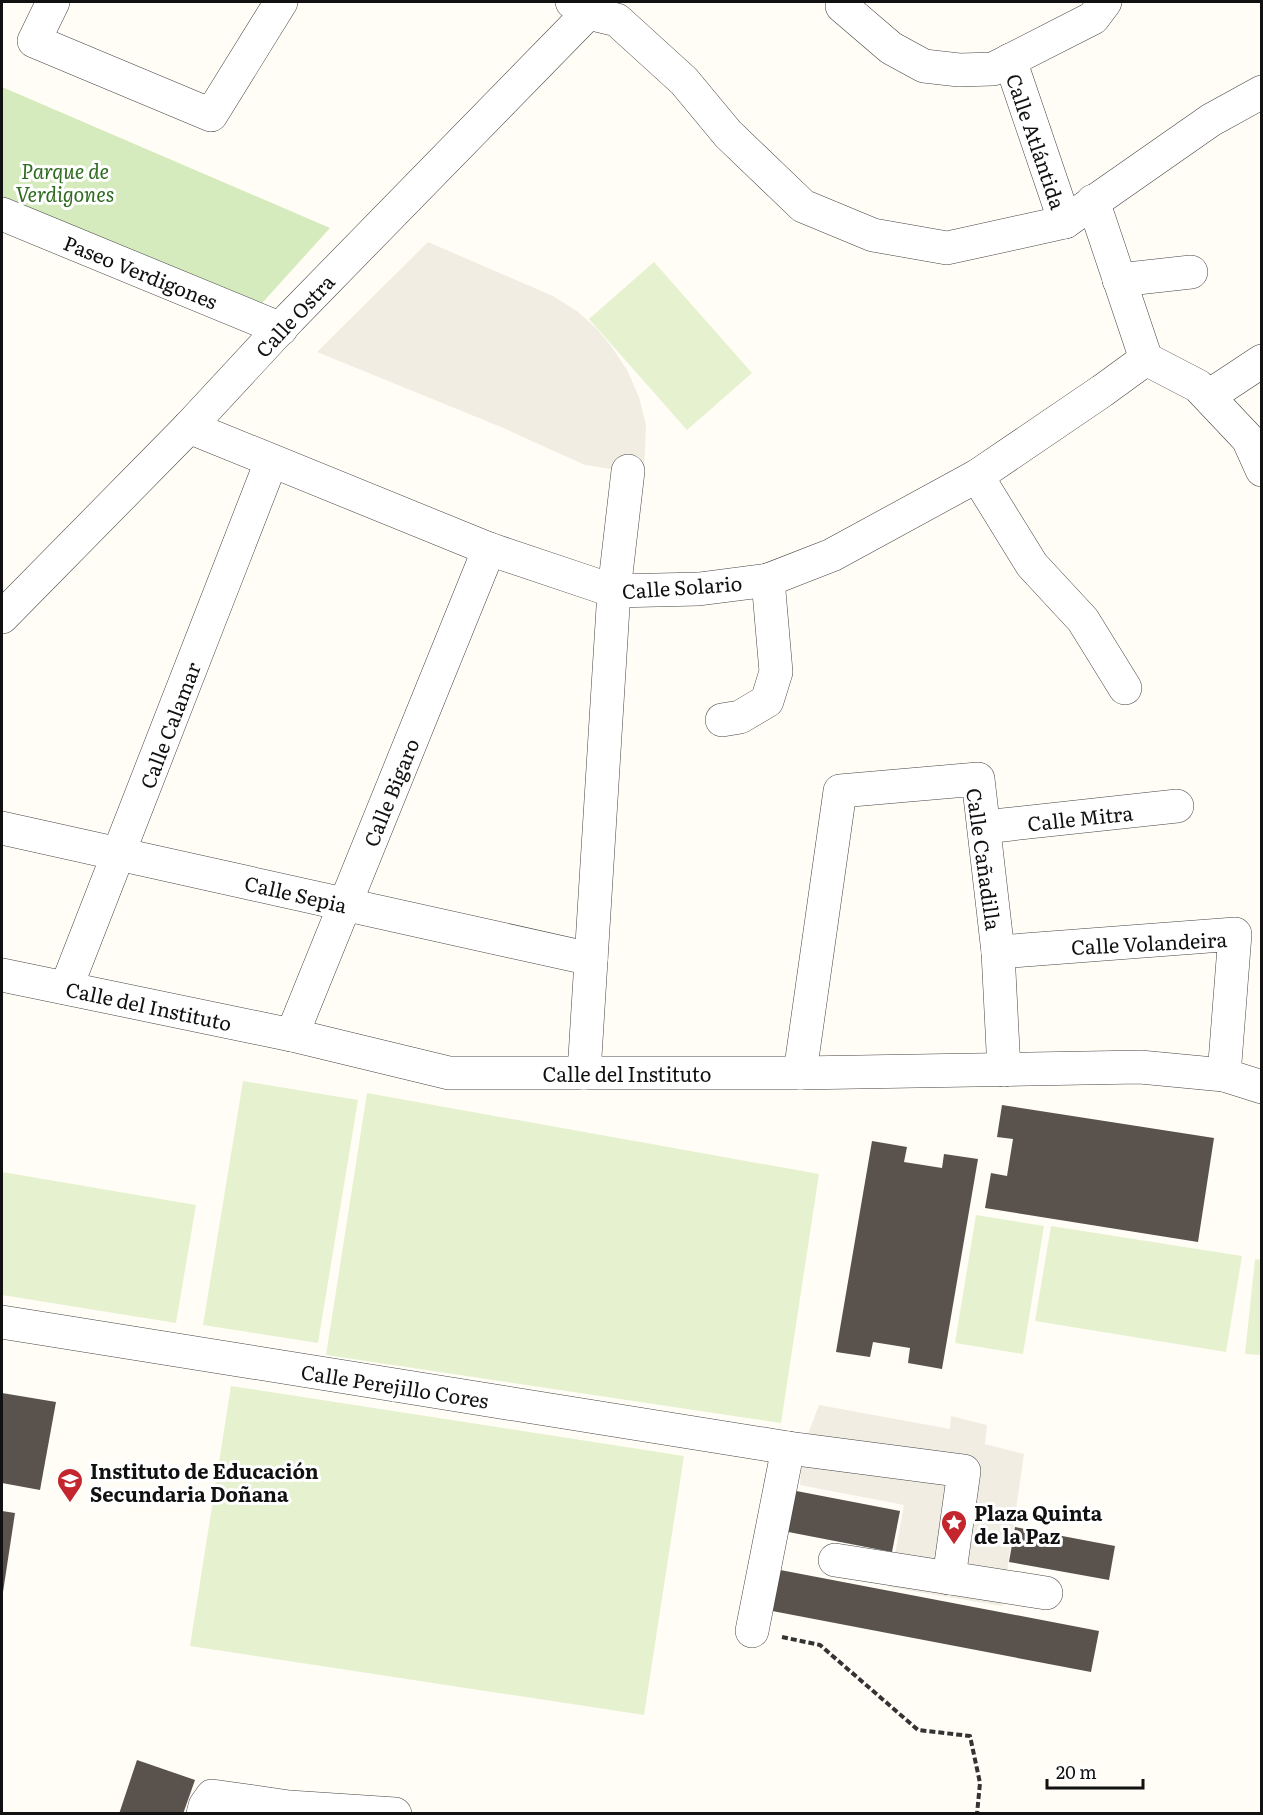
<svg xmlns="http://www.w3.org/2000/svg" width="1263" height="1815" viewBox="0 0 1263 1815" font-family="Literata,serif">
	<style>
		.green { fill: #d5ebbd }
		.pitch { fill: #e6f2cf }
		.plaza { fill: #f1ede2 }
		.building { fill: #5a524d }
		.lines { fill: none; stroke-linecap: round; stroke-linejoin: round }
		.minor-casing { stroke: #444; stroke-width: 34 }
		.path { stroke: #333; stroke-width: 4; stroke-dasharray: 6 3; stroke-linecap: butt }
		.minor { stroke: #fff; stroke-width: 33 }
		.labels { text-anchor: middle; dominant-baseline: central; stroke-width: 6; stroke-linejoin: round; paint-order: stroke }
		.street-label { font-size: 20px; fill: #111; stroke: #fff }
		.park-label { font-size: 20px; font-style: italic; fill: #2f6b1f; stroke: #fff }
		.poi-label { font-size: 20px; font-weight: bold; fill: #111; stroke: #fff; text-anchor: start }
	</style>
	<rect width="100%" height="100%" fill="#fffdf5"/>
	<!-- green -->
	<polygon class="green" points="2,87 330,228 244,323 2,222"/>
	<!-- pitch -->
	<g class="pitch">
		<polygon points="654,262 752,373 687,430 589,319"/>
		<polygon points="243,1081 358,1100 318,1343 203,1325"/>
		<polygon points="367,1093 819,1174 781,1423 326,1355"/>
		<polygon points="2,1172 196,1205 176,1323 2,1295"/>
		<polygon points="976,1215 1044,1226 1023,1354 955,1343"/>
		<polygon points="1051,1226 1242,1256 1226,1352 1035,1321"/>
		<polygon points="1255,1259 1261,1260 1261,1355 1245,1354"/>
		<polygon points="231,1386 684,1456 644,1715 190,1646"/>
	</g>
	<!-- plaza -->
	<g class="plaza">
		<polygon points="428,242 553,296 578,312 596,328 611,346 627,370 639,397 646,425 644,474 585,465 501,427 317,352"/>
		<polygon points="819,1405 950,1429 951,1416 987,1425 985,1444 1024,1454 1002,1606 889,1587 904,1505 800,1485 803,1447"/>
	</g>
	<!-- building -->
	<g class="building">
		<polygon points="1002,1105 1214,1138 1198,1242 985,1208 991,1173 1007,1176 1013,1139 997,1137"/>
		<polygon points="872,1141 907,1147 904,1162 942,1168 944,1154 978,1159 942,1369 908,1363 910,1348 873,1342 870,1357 836,1352"/>
		<polygon points="2,1393 56,1402 40,1490 2,1483"/>
		<polygon points="786,1489 900,1511 892,1552 778,1530"/>
		<polygon points="2,1511 15,1513 3,1592 2,1591"/>
		<polygon points="1015,1527 1115,1546 1109,1580 1009,1562"/>
		<polygon points="775,1569 1099,1631 1091,1672 767,1610"/>
		<polygon points="137,1760 195,1780 183,1814 119,1814"/>
	</g>
	<g class="lines">
		<defs>
			<g id="minor">
				<polyline points="53,2 34,41 211,115 281,2"/>
				<polyline points="572,2 588,13 617,20 684,81 728,134 803,206 873,235 947,248 1065,222 1211,120 1262,92"/>
				<polyline points="842,6 891,48 924,66 959,70 993,69 1093,18 1105,2"/>
				<polyline points="1010,60 1065,222"/>
				<polyline points="1093,201 1146,359"/>
				<polyline points="2,214 281,329"/>
				<polyline points="1119,280 1191,272"/>
				<polyline points="1146,359 1198,386 1248,439 1262,470"/>
				<polyline points="1209,396 1262,361"/>
				<polyline points="189,427 489,549 614,591 699,589 768,580 832,555 977,476 1102,391 1146,359"/>
				<polyline points="977,476 1032,565 1083,620 1125,688"/>
				<polyline points="2,617 189,427 290,318 588,13"/>
				<polyline points="722,720 740,717 767,701 776,672 768,580"/>
				<polyline points="984,827 1177,806"/>
				<polyline points="2,828 591,959"/>
				<polyline points="998,952 1235,934 1224,1075"/>
				<polyline points="2,975 292,1035 449,1073 800,1073 1140,1067 1224,1075 1262,1087"/>
				<polyline points="66,988 271,462"/>
				<polyline points="292,1035 489,549"/>
				<polyline points="584,1073 614,591 628,471"/>
				<polyline points="800,1073 840,791 978,779 998,952 1004,1070"/>
				<polyline points="2,1322 788,1448 964,1471 949,1578"/>
				<polyline points="835,1560 1046,1593"/>
				<polyline points="752,1631 788,1448"/>
				<polyline points="203,1814 205,1806 212,1796 289,1807 395,1814"/>
			</g>
		</defs>
		<!-- minor casing -->
		<use href="#minor" class="minor-casing"/>
		<!-- path -->
		<polyline class="path" points="782,1637 820,1645 918,1730 970,1736 980,1783 977,1814"/>
		<!-- minor -->
		<use href="#minor" class="minor"/>
	</g>
	<!-- icons -->
	<defs>
		<symbol id="school-pin" viewBox="-11 -11 22 30"><path d="M0 17L-7.5 6A9.5 9.5 0 1 1 7.5 6Z" fill="#c4262e" stroke="#fff"/><path d="M0-5L7-2L0 1L-7-2ZM-4 1L0 2.5L4 1V4Q0 6-4 4Z" fill="#fff"/></symbol>
		<symbol id="sight-pin" viewBox="-11 -11 22 30"><path d="M0 17L-7.5 6A9.5 9.5 0 1 1 7.5 6Z" fill="#c4262e" stroke="#fff"/><path d="M0-6L1.8-2.2L6-1.7L2.9 1.2L3.7 5.4L0 3.3L-3.7 5.4L-2.9 1.2L-6-1.7L-1.8-2.2Z" fill="#fff"/></symbol>
	</defs>
	<g fill-rule="evenodd">
		<use href="#school-pin" x="55" y="1466" width="30" height="40"/>
		<use href="#sight-pin" x="939" y="1508" width="30" height="40"/>
	</g>
	<g class="labels">
		<!-- street labels -->
		<g class="street-label">
			<text transform="translate(1037 141) rotate(71)">Calle Atlántida</text>
			<text transform="translate(141 271) rotate(22)">Paseo Verdigones</text>
			<text transform="translate(294 315) rotate(-47)">Calle Ostra</text>
			<text transform="translate(682 586) rotate(-4)">Calle Solario</text>
			<text transform="translate(169 725) rotate(-69)">Calle Calamar</text>
			<text transform="translate(390 792) rotate(-68)">Calle Bigaro</text>
			<text transform="translate(1080 817) rotate(-6)">Calle Mitra</text>
			<text transform="translate(985 859) rotate(82)">Calle Cañadilla</text>
			<text transform="translate(296 893) rotate(13)">Calle Sepia</text>
			<text transform="translate(1149 942) rotate(-3)">Calle Volandeira</text>
			<text transform="translate(149 1005) rotate(12)">Calle del Instituto</text>
			<text x="627" y="1073">Calle del Instituto</text>
			<text transform="translate(395 1385) rotate(9)">Calle Perejillo Cores</text>
		</g>
		<!-- park labels -->
		<g class="park-label">
			<text x="65" y="170">Parque de<tspan x="65" dy="23">Verdigones</tspan></text>
		</g>
		<!-- poi labels -->
		<g class="poi-label">
			<text x="90" y="1470">Instituto de Educación<tspan x="90" dy="23">Secundaria Doñana</tspan></text>
			<text x="974" y="1512">Plaza Quinta<tspan x="974" dy="23">de la Paz</tspan></text>
		</g>
	</g>
	<!-- border -->
	<rect width="1263" height="1815" fill="none" stroke="#111111" stroke-width="6"/>
	<!-- scale -->
	<path d="M1047 1779v9h96v-9" fill="none" stroke="#111111" stroke-width="3"/>
	<text x="1056" y="1779" font-size="18" fill="#111111" stroke="#ffffff" stroke-width="4.5" paint-order="stroke">20 m</text>
</svg>
